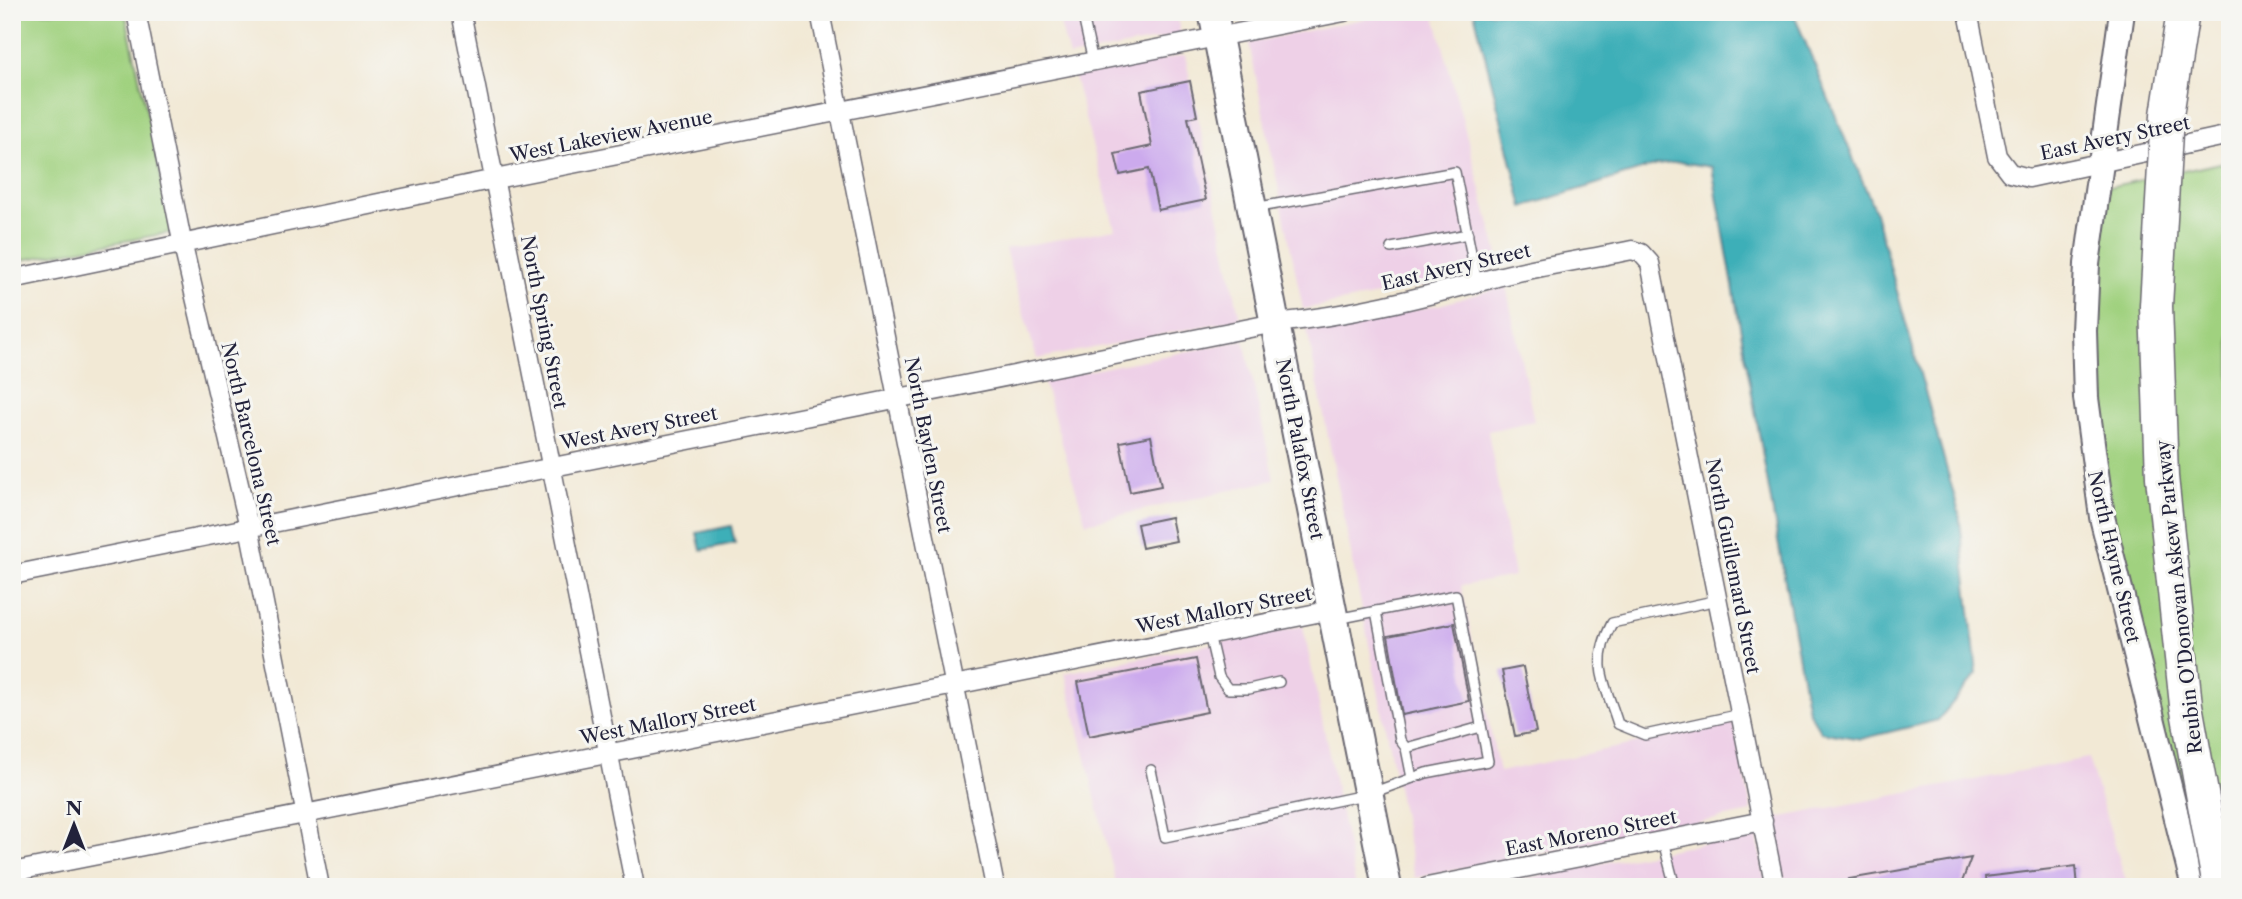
<svg xmlns="http://www.w3.org/2000/svg" width="2242" height="899" viewBox="0 0 2242 899" font-family="'Libre Caslon Text',serif">
	<style>
		.built { fill: #eed0e7 }
		.green { fill: #a0d17f; stroke: #617a5d; stroke-width: 2 }
		.water { fill: #3eafb8; stroke: #30687a; stroke-width: 2 }
		.building { fill: #ccaaed }
		.lines { fill: none; stroke-linecap: round; stroke-linejoin: round }
		.lane-casing { stroke: #6b6871; stroke-width: 12 }
		.street-casing { stroke: #6b6871; stroke-width: 21 }
		.secondary-casing { stroke: #6b6871; stroke-width: 28 }
		.primary-casing { stroke: #6b6871; stroke-width: 32 }
		.lane { stroke: #fff; stroke-width: 9 }
		.street { stroke: #fff; stroke-width: 18 }
		.secondary { stroke: #fff; stroke-width: 24 }
		.primary { stroke: #fff; stroke-width: 28 }
		.highway-bridge-casing { stroke: #6b6871; stroke-width: 35; stroke-linecap: butt }
		.highway-bridge { stroke: #fff; stroke-width: 32 }
		.labels { text-anchor: middle; dominant-baseline: central; stroke-width: 6; stroke-linejoin: round; paint-order: stroke }
		.street-label { font-size: 19px; fill: #22223b; stroke: #f6f6f2 }
	</style>
	<rect width="100%" height="100%" fill="#f6f6f2"/>
	<filter id="ink" filterUnits="userSpaceOnUse"><feTurbulence type="fractalNoise" baseFrequency=".0143" numOctaves="2"/><feDisplacementMap in="SourceGraphic" scale="14" xChannelSelector="R" yChannelSelector="G"/><feConvolveMatrix kernelMatrix="1 2 1 2 8 2 1 2 1" color-interpolation-filters="sRGB"/></filter>
	<filter id="wash" filterUnits="userSpaceOnUse"><feTurbulence type="fractalNoise" baseFrequency=".00686" numOctaves="4" result="noise"/><feDisplacementMap in="SourceGraphic" scale="28" xChannelSelector="R" yChannelSelector="G"/><feGaussianBlur stdDeviation="1.57" result="paint"/><feColorMatrix in="noise" values="0 0 0 0 0 0 0 0 0 0 0 0 0 0 0 0 0 1.4 0 .05"/><feComposite in="paint" operator="in"/></filter>
	<g filter="url(#wash)">
		<rect width="100%" height="100%" fill="#f2e9d5"/>
		<!-- built -->
		<g class="built">
			<polygon points="1057,12 1176,12 1181,35 1069,57"/>
			<polygon points="1396,12 1434,12 1501,266 1435,284 1303,309 1249,43"/>
			<polygon points="1185,55 1240,319 1037,359 1005,249 1115,229 1074,77"/>
			<polygon points="1506,286 1534,421 1488,431 1514,576 1461,586 1499,772 1734,723 1752,812 1415,878 1307,330 1439,305"/>
			<polygon points="1244,340 1274,480 1086,523 1043,380"/>
			<polygon points="1303,626 1356,887 1117,887 1065,673"/>
			<polygon points="2088,758 2128,887 1786,887 1772,819"/>
			<polygon points="1756,833 1767,887 1481,887"/>
		</g>
		<!-- green -->
		<g class="green">
			<polygon points="12,12 125,12 173,232 12,262"/>
			<polygon points="2230,161 2230,887 2200,887 2115,534 2101,448 2095,361 2097,275 2108,187"/>
		</g>
		<!-- water -->
		<g class="water">
			<polygon points="1474,12 1793,12 1874,209 1959,513 1977,674 1938,720 1861,739 1821,732 1808,711 1712,167 1680,162 1657,165 1523,207"/>
			<polygon points="731,526 735,543 701,550 697,533"/>
		</g>
		<g id="blocks">
			<!-- building -->
			<g class="building">
				<polygon points="1190,81 1197,116 1188,118 1206,200 1158,210 1149,169 1120,175 1115,154 1152,146 1141,91"/>
				<polygon points="1151,436 1161,486 1130,492 1120,442"/>
				<polygon points="1171,517 1176,541 1142,548 1137,524"/>
				<polygon points="1454,623 1469,701 1402,715 1388,636"/>
				<polygon points="1196,659 1207,712 1089,736 1078,682"/>
				<polygon points="1523,667 1536,732 1515,736 1502,671"/>
				<polygon points="1971,858 1960,887 1850,887 1849,879"/>
				<polygon points="2076,866 2078,887 1986,887 1985,877"/>
			</g>
		</g>
	</g>
	<g filter="url(#ink)">
		<use href="#blocks" fill-opacity="0" stroke="#6b6871" stroke-width="2"/>
		<g class="lines">
			<defs>
				<g id="lane">
					<polyline points="1082,12 1093,62"/>
					<polyline points="1254,208 1455,172 1477,282"/>
					<polyline points="1391,248 1468,234"/>
					<path d="M1718 600 1612 623C1590 665 1605 682 1618 724L1645 735 1741 714"/>
					<polyline points="1376,611 1400,740 1406,748 1481,727"/>
					<polyline points="1209,634 1219,677 1228,689 1249,689 1279,682"/>
					<polyline points="1406,748 1412,778"/>
					<polyline points="1151,770 1165,837 1369,794 1426,773 1488,761 1456,595 1337,619"/>
					<polyline points="1663,841 1675,887"/>
				</g>
				<g id="street">
					<polyline points="136,12 183,246 249,527 320,887"/>
					<polyline points="461,12 635,887"/>
					<polyline points="820,12 995,887"/>
					<polyline points="1968,12 1997,156 2010,173 2029,178 2230,135"/>
					<polyline points="12,279 495,179 1344,12"/>
					<path d="M12 575 1275 323C1349 316 1419 298 1490 279 1536 266 1585 260 1632 250L1641 253 1650 263 1775 887"/>
					<polyline points="12,872 1332,610"/>
					<polyline points="1427,887 1763,821"/>
				</g>
				<polyline id="secondary" points="2122,12 2087,264 2084,331 2086,398 2102,517 2194,887"/>
				<polyline id="primary" points="1213,12 1387,887"/>
			</defs>
			<!-- lane casing -->
			<use href="#lane" class="lane-casing"/>
			<!-- street casing -->
			<use href="#street" class="street-casing"/>
			<!-- secondary casing -->
			<use href="#secondary" class="secondary-casing"/>
			<!-- primary casing -->
			<use href="#primary" class="primary-casing"/>
			<!-- lane -->
			<use href="#lane" class="lane"/>
			<!-- street -->
			<use href="#street" class="street"/>
			<!-- secondary -->
			<use href="#secondary" class="secondary"/>
			<!-- primary -->
			<use href="#primary" class="primary"/>
			<defs>
				<polyline id="highway-bridge" points="2183,12 2167,115 2156,306 2162,477 2186,705 2219,887"/>
			</defs>
			<!-- highway-bridge casing -->
			<use href="#highway-bridge" class="highway-bridge-casing"/>
			<!-- highway-bridge -->
			<use href="#highway-bridge" class="highway-bridge"/>
		</g>
	</g>
	<g class="labels">
		<!-- street labels -->
		<g class="street-label">
			<text transform="translate(611 136) rotate(-11)">West Lakeview Avenue</text>
			<text transform="translate(2115 138) rotate(-12)">East Avery Street</text>
			<text transform="translate(1456 267) rotate(-13)">East Avery Street</text>
			<text transform="translate(544 322) rotate(79)">North Spring Street</text>
			<text transform="translate(639 428) rotate(-11)">West Avery Street</text>
			<text transform="translate(251 444) rotate(77)">North Barcelona Street</text>
			<text transform="translate(928 445) rotate(79)">North Baylen Street</text>
			<text transform="translate(1300 449) rotate(79)">North Palafox Street</text>
			<text transform="translate(2114 557) rotate(77)">North Hayne Street</text>
			<text transform="translate(1733 566) rotate(79)">North Guillemard Street</text>
			<text transform="translate(2179 597) rotate(-96)">Reubin O'Donovan Askew Parkway</text>
			<text transform="translate(1224 610) rotate(-11)">West Mallory Street</text>
			<text transform="translate(668 721) rotate(-11)">West Mallory Street</text>
			<text transform="translate(1591 833) rotate(-11)">East Moreno Street</text>
		</g>
	</g>
	<!-- margin -->
	<rect width="2242" height="899" fill="none" stroke="#f6f6f2" stroke-width="42"/>
	<!-- north arrow -->
	<g transform="translate(74 825)" stroke="#f6f6f2" stroke-width="5" paint-order="stroke">
	<path d="M0-5L12 26L0 18L-12 26Z" fill="#22223b"/>
	<text y="-10" font-size="19" font-weight="bold" text-anchor="middle" fill="#22223b">N</text>
	</g>
</svg>
